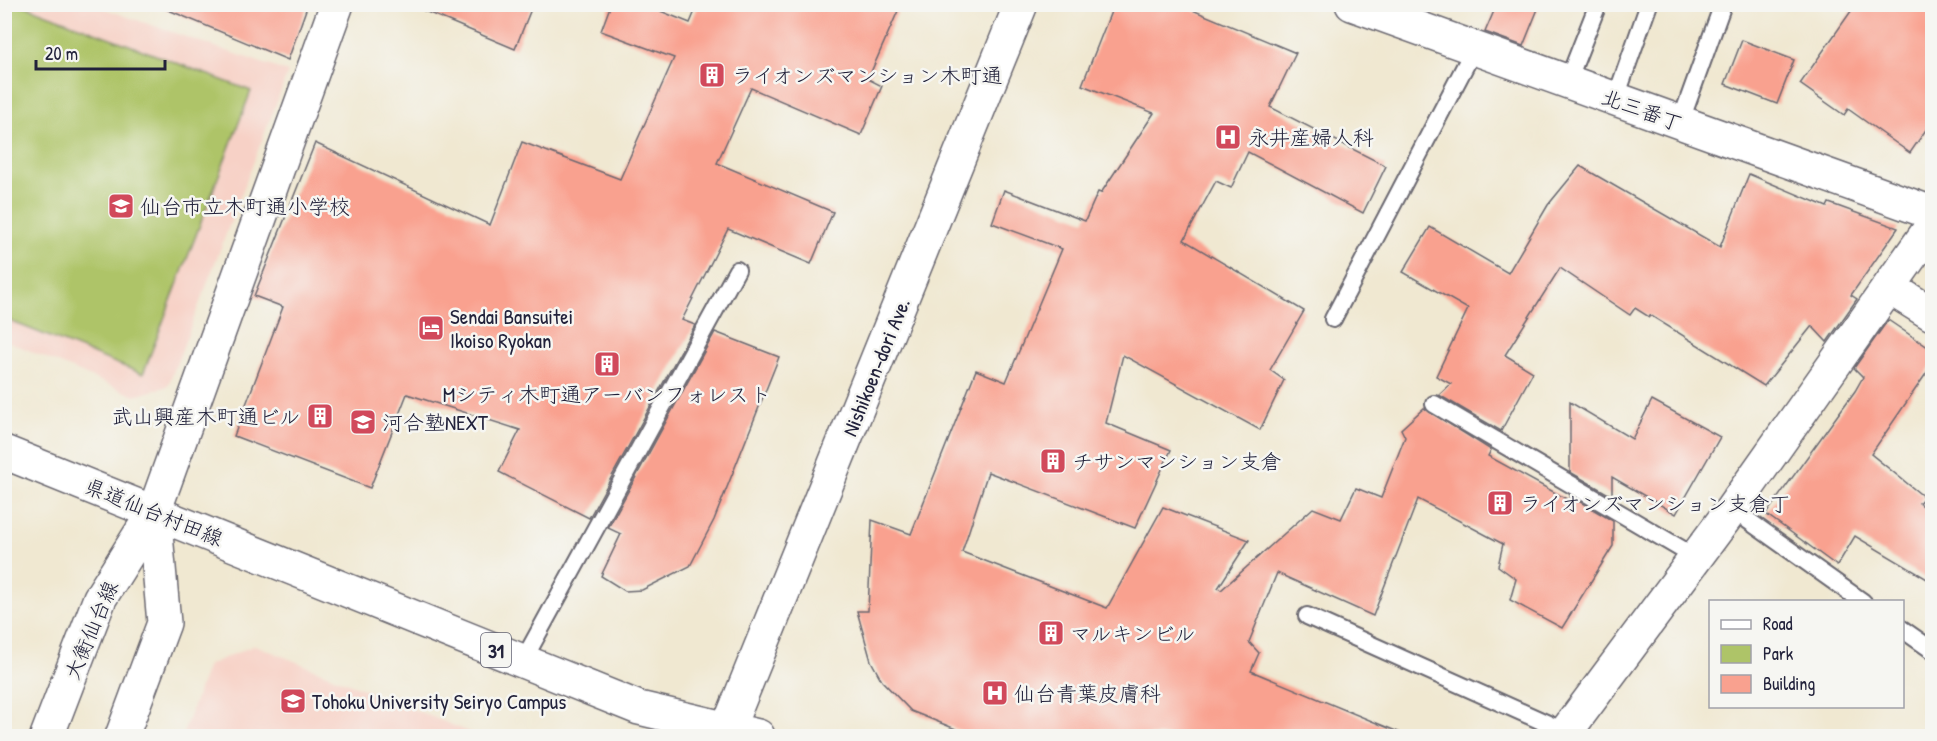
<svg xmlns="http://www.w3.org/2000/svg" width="1937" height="741" viewBox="0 0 1937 741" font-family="'Patrick Hand','Klee One',sans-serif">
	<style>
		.built { fill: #f7d1c6 }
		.green { fill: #aec468; stroke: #687352; stroke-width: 1.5 }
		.building { fill: #f9a18f }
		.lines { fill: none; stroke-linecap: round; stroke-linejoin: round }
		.lane-casing { stroke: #6a6770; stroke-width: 20 }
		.street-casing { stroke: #6a6770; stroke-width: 36 }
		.secondary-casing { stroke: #6a6770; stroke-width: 36 }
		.primary-casing { stroke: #6a6770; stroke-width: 36 }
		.lane { stroke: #fff; stroke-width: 16 }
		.street { stroke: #fff; stroke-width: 33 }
		.secondary { stroke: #fff; stroke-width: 33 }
		.primary { stroke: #fff; stroke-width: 33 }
		.labels { text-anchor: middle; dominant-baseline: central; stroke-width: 5; stroke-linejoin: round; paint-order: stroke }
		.shield { fill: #f6f6f2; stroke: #626272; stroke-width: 1.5 }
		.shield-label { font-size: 20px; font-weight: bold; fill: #22223b }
		.poi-label { font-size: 21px; fill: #22223b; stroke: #f6f6f2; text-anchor: start }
		.street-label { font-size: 21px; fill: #22223b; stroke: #f6f6f2 }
	</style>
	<rect width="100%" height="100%" fill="#f6f6f2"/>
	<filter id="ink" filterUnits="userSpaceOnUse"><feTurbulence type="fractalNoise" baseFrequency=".0167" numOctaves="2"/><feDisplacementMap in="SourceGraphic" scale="12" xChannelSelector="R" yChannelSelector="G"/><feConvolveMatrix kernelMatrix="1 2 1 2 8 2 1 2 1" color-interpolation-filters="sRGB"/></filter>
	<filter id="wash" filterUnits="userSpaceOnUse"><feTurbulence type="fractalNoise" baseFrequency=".008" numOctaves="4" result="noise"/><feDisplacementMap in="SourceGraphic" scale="24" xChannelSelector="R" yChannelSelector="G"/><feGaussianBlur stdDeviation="1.35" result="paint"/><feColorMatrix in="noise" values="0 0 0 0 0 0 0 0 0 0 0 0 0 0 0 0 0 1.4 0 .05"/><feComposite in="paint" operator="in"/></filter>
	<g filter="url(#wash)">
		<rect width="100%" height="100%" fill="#f0e8d1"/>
		<!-- built -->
		<g class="built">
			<polygon points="5,5 93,5 288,72 168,386 135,396 5,340"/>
			<polygon points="255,645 479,736 182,736 208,665"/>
		</g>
		<!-- green -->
		<polygon class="green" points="4,5 23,5 251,91 143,374 5,319"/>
		<g id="blocks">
			<!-- building -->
			<g class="building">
				<polygon points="154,4 308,4 288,60"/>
				<polygon points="408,4 533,4 515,49"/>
				<polygon points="611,4 643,4 690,23 698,4 901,4 868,79 882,86 861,135 751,88 717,163 833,212 811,264 728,229 682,320 695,325 589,518 499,472 520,430 407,394 370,488 234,436 283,307 254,296 315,143 490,225 522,142 620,179 674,58 601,31"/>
				<polygon points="1114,4 1178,4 1296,53 1270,107 1386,166 1363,213 1248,152 1231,188 1216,181 1184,240 1304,311 1270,370 1284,380 1260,430 1123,355 1106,423 1171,450 1135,528 988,472 962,552 1107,608 1163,507 1249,540 1218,588 1221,590 1313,508 1341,519 1356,488 1381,498 1405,437 1401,429 1424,408 1491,450 1488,456 1570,501 1570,496 1613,521 1613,546 1562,628 1510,600 1516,579 1498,566 1503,544 1418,499 1373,616 1277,573 1249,642 1259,653 1251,671 1408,736 973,736 911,711 882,681 871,661 857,611 868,611 872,520 911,534 976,370 1006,382 1062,249 992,223 1004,190 1085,221 1098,192 1101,193 1154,113 1082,85"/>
				<polygon points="1497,4 1540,4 1523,46 1485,32"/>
				<polygon points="1856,4 1932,4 1932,121 1910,153 1848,109 1844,115 1800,84"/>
				<polygon points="1742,40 1794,60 1777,104 1725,84"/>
				<polygon points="1580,166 1720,247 1749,174 1827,207 1829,203 1898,228 1851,295 1857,299 1827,342 1812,326 1764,386 1650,315 1649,317 1635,308 1630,315 1560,268 1505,355 1533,372 1501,431 1439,395 1451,384 1436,376 1468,309 1403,272 1430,227 1508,273 1548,205"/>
				<polygon points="1888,320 1932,350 1932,365 1871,454 1924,497 1919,503 1932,513 1932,582 1855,536 1837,566 1766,514 1855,391 1863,377 1854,368"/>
				<polygon points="715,332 779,357 714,520 690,566 642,590 625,591 601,576 621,534 608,528"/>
				<polygon points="1652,400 1720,437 1676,514 1612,477 1612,496 1570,472 1570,402 1632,439"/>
			</g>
		</g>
	</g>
	<g filter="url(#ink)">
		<use href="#blocks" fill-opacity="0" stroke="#6a6770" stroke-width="1.5"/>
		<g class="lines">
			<defs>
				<g id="lane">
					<polyline points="1567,83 1598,4"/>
					<polyline points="1615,100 1649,4"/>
					<polyline points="1680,123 1723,4"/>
					<polyline points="1333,319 1474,49"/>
					<polyline points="1434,404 1695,557"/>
					<polyline points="1732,509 1863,602"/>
					<polyline points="1307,616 1566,732"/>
					<polyline points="1902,629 1932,650"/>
					<polyline points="523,661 737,270"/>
				</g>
				<g id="street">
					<polyline points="1352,4 1932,213"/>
					<polyline points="1890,288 1932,314"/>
					<polyline points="154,512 337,4"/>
					<polyline points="1563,736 1732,509 1932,226"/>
				</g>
				<g id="secondary">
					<polyline points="728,728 1021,4"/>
					<polyline points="47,736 100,598 154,512"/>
					<polyline points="122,736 164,623 154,512"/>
				</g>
				<polyline id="primary" points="4,452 639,708 758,736"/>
			</defs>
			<!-- lane casing -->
			<use href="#lane" class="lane-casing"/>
			<!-- street casing -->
			<use href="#street" class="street-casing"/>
			<!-- secondary casing -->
			<use href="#secondary" class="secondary-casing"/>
			<!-- primary casing -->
			<use href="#primary" class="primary-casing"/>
			<!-- lane -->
			<use href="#lane" class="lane"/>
			<!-- street -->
			<use href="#street" class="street"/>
			<!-- secondary -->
			<use href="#secondary" class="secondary"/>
			<!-- primary -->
			<use href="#primary" class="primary"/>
		</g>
	</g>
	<!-- icons -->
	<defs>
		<symbol id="building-square" viewBox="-11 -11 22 22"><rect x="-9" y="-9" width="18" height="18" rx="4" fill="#d1495b" stroke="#f6f6f2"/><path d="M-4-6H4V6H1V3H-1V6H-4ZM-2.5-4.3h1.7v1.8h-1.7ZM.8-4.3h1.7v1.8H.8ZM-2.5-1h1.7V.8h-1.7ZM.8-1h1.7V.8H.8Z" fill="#fff"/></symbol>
		<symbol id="hospital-square" viewBox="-11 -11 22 22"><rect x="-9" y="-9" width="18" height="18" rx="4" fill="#d1495b" stroke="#f6f6f2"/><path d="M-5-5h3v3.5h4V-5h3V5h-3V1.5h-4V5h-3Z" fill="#fff"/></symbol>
		<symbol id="school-square" viewBox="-11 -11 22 22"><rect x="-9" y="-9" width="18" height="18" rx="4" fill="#d1495b" stroke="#f6f6f2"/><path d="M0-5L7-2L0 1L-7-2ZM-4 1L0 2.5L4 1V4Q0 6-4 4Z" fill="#fff"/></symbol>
		<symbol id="hotel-square" viewBox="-11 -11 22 22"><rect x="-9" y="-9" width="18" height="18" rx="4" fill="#d1495b" stroke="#f6f6f2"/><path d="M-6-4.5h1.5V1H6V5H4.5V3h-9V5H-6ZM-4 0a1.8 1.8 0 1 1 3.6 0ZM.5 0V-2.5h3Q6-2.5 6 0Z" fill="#fff"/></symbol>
		<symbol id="university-square" viewBox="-11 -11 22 22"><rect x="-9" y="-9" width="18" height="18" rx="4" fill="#d1495b" stroke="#f6f6f2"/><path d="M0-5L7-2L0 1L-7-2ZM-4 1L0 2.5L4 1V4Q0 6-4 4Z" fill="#fff"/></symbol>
	</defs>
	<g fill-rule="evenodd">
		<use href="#building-square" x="697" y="60" width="30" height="30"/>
		<use href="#hospital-square" x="1213" y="122" width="30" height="30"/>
		<use href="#school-square" x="106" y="191" width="30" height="30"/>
		<use href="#hotel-square" x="416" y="313" width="30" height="30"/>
		<use href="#building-square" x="592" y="349" width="30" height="30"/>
		<use href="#building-square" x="305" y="401" width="30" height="30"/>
		<use href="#school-square" x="348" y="407" width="30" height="30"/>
		<use href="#building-square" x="1038" y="446" width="30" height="30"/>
		<use href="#building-square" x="1485" y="488" width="30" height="30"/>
		<use href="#building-square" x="1036" y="618" width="30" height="30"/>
		<use href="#hospital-square" x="980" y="678" width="30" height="30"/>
		<use href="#university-square" x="278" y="686" width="30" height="30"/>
	</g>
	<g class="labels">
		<!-- shield labels -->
		<rect class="shield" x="481" y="633" width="30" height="34" rx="4.5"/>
		<g class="shield-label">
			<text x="496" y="650">31</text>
		</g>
		<!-- poi labels -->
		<g class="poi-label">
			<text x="732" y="75">ライオンズマンション木町通</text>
			<text x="1248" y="137">永井産婦人科</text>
			<text x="140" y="206">仙台市立木町通小学校</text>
			<text x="450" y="316">Sendai Bansuitei<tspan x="450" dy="24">Ikoiso Ryokan</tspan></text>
			<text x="607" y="394" text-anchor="middle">Mシティ木町通アーバンフォレスト</text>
			<text x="300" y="416" text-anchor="end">武山興産木町通ビル</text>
			<text x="382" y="422">河合塾NEXT</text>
			<text x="1072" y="461">チサンマンション支倉</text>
			<text x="1520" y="503">ライオンズマンション支倉丁</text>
			<text x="1070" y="633">マルキンビル</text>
			<text x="1014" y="693">仙台青葉皮膚科</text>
			<text x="312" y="701">Tohoku University Seiryo Campus</text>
		</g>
		<!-- street labels -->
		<g class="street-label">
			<text transform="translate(1642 110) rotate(20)">北三番丁</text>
			<text transform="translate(876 367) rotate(-68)">Nishikoen-dori Ave.</text>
			<text transform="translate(154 512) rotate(22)">県道仙台村田線</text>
			<text transform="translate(91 630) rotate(-67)">大衡仙台線</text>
		</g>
	</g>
	<!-- margin -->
	<rect width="1937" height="741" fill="none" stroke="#f6f6f2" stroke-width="24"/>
	<!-- legend -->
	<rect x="1709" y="600" width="195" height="108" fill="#f6f6f2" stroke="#a1a1a9" stroke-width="1.5"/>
	<rect x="1721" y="620" width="30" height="9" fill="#ffffff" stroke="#a1a1a9" stroke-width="1.5"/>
	<text x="1763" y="630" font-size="18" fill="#22223b">Road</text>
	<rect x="1721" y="645" width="30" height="18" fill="#aec468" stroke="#a1a1a9" stroke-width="1.5"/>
	<text x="1763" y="660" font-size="18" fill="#22223b">Park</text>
	<rect x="1721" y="675" width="30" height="18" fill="#f9a18f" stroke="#a1a1a9" stroke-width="1.5"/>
	<text x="1763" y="690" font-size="18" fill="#22223b">Building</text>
	<!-- scale -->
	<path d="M36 60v9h129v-9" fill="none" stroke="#22223b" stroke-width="3"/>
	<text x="45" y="60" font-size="18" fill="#22223b" stroke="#f6f6f2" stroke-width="4.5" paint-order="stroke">20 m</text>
</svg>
